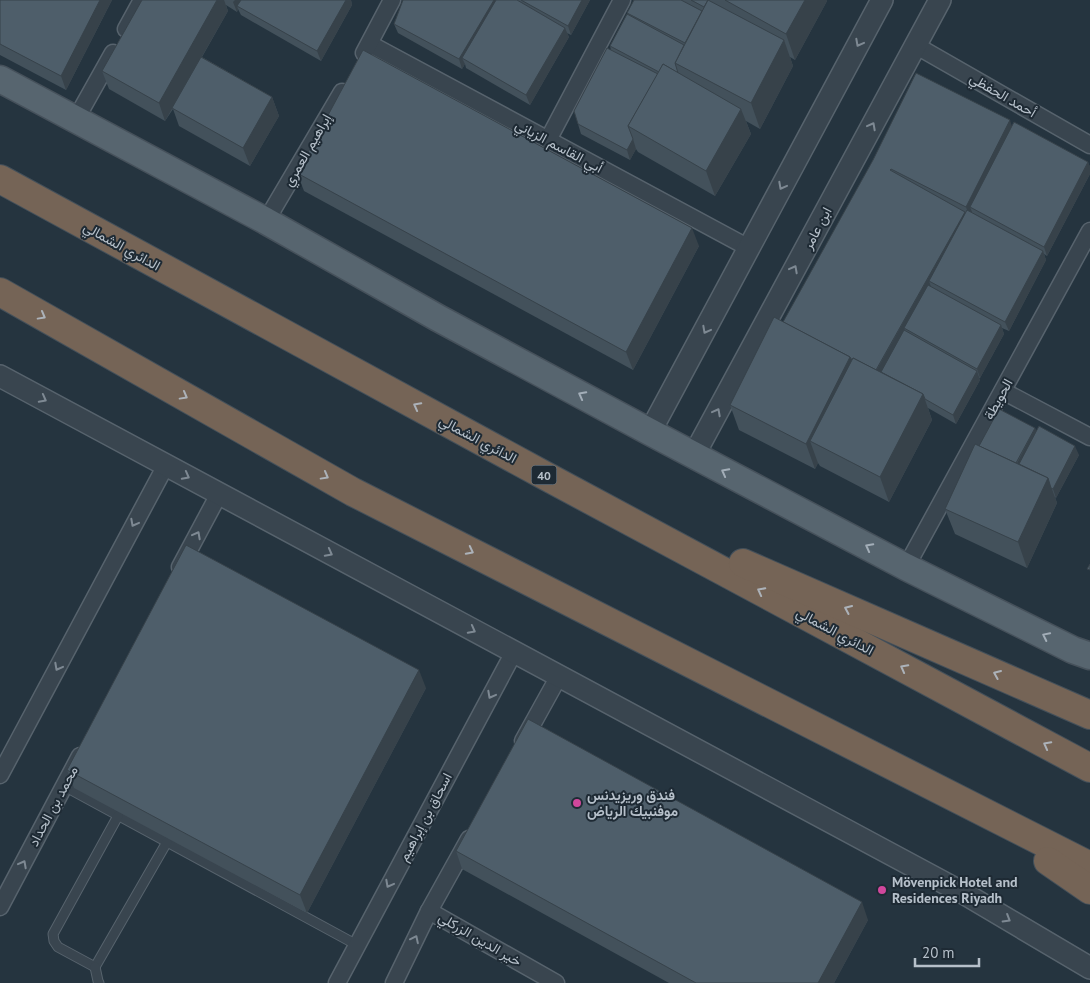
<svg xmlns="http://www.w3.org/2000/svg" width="1090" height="983" viewBox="0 0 1090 983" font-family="'PT Sans',Vazirmatn,sans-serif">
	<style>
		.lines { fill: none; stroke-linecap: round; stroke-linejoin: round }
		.service-casing { stroke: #57636d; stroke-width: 11 }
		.minor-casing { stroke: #57636d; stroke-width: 19 }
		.tertiary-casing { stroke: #57636d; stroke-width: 24 }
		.primary-casing { stroke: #46515b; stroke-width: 29 }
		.motorway-casing { stroke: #44505a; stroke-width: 30 }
		.service { stroke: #39454f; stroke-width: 9 }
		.minor { stroke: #39454f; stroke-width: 16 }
		.tertiary { stroke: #39454f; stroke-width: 21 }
		.primary { stroke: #57656f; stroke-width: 26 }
		.motorway { stroke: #756456; stroke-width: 28 }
		.wall { fill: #43515b }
		.shaded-wall { fill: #37424a }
		.building { fill: #4e5e6a; stroke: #37424a }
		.oneway { stroke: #7e8993 }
		.oneway2 { stroke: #acb2b9 }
		.oneway3 { stroke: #a3aeb8 }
		.hotel-dot { fill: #d1479c; stroke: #1e2a34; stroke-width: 2 }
		.labels { text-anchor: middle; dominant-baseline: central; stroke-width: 4; stroke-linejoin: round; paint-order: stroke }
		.shield { fill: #1e2a34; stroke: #88939d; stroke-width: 1 }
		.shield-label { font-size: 12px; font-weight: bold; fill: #b6c0ca }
		.street-label { font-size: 14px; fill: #b6c0ca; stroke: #1e2a34 }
		.poi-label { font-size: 14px; font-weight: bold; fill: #b6c0ca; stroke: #1e2a34; text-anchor: start }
	</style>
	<rect width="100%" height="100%" fill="#25343f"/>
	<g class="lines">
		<defs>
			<g id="service">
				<polyline points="64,786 357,945"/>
				<polyline points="118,816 53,934 54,941 58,947 95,967 167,842"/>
				<polyline points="95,967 98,981 99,983"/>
			</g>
			<g id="minor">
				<polyline points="126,29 142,0"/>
				<polyline points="370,44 749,248"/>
				<polyline points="915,45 1090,145"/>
				<polyline points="364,53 392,0"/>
				<polyline points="76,119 113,53"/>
				<polyline points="548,140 622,0"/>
				<polyline points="266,221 342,92"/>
				<polyline points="1003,391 1090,437"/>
				<polyline points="180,567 219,494"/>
				<polyline points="906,567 1090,231"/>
				<polyline points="523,741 559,676"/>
				<polyline points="0,775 166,465"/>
				<polyline points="0,907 80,756"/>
				<polyline points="429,911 556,983"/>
				<polyline points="337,983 514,652"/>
				<polyline points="394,983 429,911 469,839"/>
			</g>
			<g id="tertiary">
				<polyline points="0,376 965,894 1090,968"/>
				<polyline points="650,432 882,0"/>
				<polyline points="694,455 940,0"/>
			</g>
			<polyline id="primary" points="0,79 266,221 438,318 650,432 906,567 1073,650 1090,656"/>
			<g id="motorway">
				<polyline points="0,179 542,474 1090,768"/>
				<polyline points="0,292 353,492 1090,866"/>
				<polyline points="743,563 1090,715"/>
				<polyline points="1048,861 1090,890"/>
			</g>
		</defs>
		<!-- service casing -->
		<use href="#service" class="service-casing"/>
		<!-- minor casing -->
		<use href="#minor" class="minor-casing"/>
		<!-- tertiary casing -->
		<use href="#tertiary" class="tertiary-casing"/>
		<!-- primary casing -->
		<use href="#primary" class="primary-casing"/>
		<!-- motorway casing -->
		<use href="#motorway" class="motorway-casing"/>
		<!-- service -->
		<use href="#service" class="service"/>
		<!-- minor -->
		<use href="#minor" class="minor"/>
		<!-- tertiary -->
		<use href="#tertiary" class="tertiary"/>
		<!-- primary -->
		<use href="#primary" class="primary"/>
		<!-- motorway -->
		<use href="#motorway" class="motorway"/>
	</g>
	<!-- wall -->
	<g class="wall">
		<polygon points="0,0 112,0 66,90 0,55"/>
		<polygon points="142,0 351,0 352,5 321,61 241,15 238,9 237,12 226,5 228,11 202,57 272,97 279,116 250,166 179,126 173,109 165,121 109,89 102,71"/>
		<polygon points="403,0 590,0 571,35 567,33 569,37 530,105 466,68 465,64 462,69 398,33 394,24"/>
		<polygon points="634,0 827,0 827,1 795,60 790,57 793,66 760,129 746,121 751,134 715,196 638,152 636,149 630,160 581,134 578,124 611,50 610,46 628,15 627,13"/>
		<polygon points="1012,127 1088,162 1090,167 1090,174 1047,256 1044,254 1046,260 1009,331 1002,328 1004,334 980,378 979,378 980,380 956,424 928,408 932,420 889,502 820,466 818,463 815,469 739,430 730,405 784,322 873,160"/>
		<polygon points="297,173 699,246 633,370 304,191"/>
		<polygon points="1035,428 1036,431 1079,455 1056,498 1055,497 1057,503 1027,568 955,534 945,509 979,446"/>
		<polygon points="426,688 307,913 74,788 67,770"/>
		<polygon points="456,851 868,920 834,983 669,983 462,869"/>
	</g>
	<!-- shaded-wall -->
	<g class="shaded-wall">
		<polygon points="100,0 112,0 66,90 61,76"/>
		<polygon points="217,0 224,0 228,11 165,121 159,103"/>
		<polygon points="235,0 243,0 237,6 238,9 237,12 233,2"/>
		<polygon points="346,0 351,0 352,5 321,61 317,51"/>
		<polygon points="494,0 502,0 462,58 465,64 462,69 459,59"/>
		<polygon points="582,0 590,0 571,35 568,26"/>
		<polygon points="805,0 827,0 827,1 795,60 786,34"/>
		<polygon points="565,28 569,37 530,105 526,95"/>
		<polygon points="784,40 793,66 760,129 751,103"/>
		<polygon points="272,97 279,116 250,166 243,148"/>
		<polygon points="741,109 751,134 715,196 706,171"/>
		<polygon points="1010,120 1013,130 970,207 972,212 969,216 966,207"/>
		<polygon points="633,139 636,149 630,160 627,150"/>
		<polygon points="1088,162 1090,167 1090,174 1047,256 1044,247"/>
		<polygon points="965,212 968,221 929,281 931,287 904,328 906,333 882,376 875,373"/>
		<polygon points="692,228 699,246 633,370 626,352"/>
		<polygon points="1043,251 1046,260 1009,331 1005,322"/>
		<polygon points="1001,325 1004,334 980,378 977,369"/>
		<polygon points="850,357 860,382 810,441 818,463 815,469 806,444"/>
		<polygon points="977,371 980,380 956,424 953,415"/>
		<polygon points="923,394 932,420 889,502 880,477"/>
		<polygon points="1035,428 1039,437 1021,471 1013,471"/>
		<polygon points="1075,446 1079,455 1056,498 1053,489"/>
		<polygon points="1048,478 1057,503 1027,568 1018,542"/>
		<polygon points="419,670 426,688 307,913 300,895"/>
		<polygon points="862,902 868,920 834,983 818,983"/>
	</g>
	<!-- building -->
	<g class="building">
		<polygon points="0,0 100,0 61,76 0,44"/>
		<polygon points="142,0 217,0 159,103 102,71"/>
		<polygon points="241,0 346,0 317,51 237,6"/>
		<polygon points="403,0 494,0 459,59 394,24"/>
		<polygon points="496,0 517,0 565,28 526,95 462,58"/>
		<polygon points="521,0 582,0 568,26"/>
		<polygon points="634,0 681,0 702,11 685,43 627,13"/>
		<polygon points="691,0 708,0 704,7"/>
		<polygon points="708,0 784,40 751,103 675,63"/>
		<polygon points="725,0 805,0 786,34"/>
		<polygon points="627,14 684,45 675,63 678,73 663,64 659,72 610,46"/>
		<polygon points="607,48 658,74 628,126 633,139 627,150 578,124 574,111"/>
		<polygon points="363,50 692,228 626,352 297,173"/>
		<polygon points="201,57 272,97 243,148 172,108"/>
		<polygon points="663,64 741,109 706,171 628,126"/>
		<polygon points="916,73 1010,120 966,207 891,169 890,170 965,212 876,370 853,358 852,360 850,357 783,322 873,160"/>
		<polygon points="1014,122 1088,162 1044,247 970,207"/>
		<polygon points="967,210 1043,251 1005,322 929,281"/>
		<polygon points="928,285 1001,325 977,369 904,328"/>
		<polygon points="774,317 850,357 806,444 730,405"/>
		<polygon points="904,330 977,371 953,415 925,399 923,394 881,372"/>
		<polygon points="853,358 923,394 880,477 810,441"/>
		<polygon points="999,409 1035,428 1016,463 979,446"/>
		<polygon points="1039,426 1075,446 1053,489 1051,488 1048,478 1019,464"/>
		<polygon points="975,444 1048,478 1018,542 945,509"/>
		<polygon points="186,545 419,670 300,895 67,770"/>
		<polygon points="1090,564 1090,570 1087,569"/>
		<polygon points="528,719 862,902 818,983 696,983 456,851"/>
	</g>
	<!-- one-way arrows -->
	<defs><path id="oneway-chevron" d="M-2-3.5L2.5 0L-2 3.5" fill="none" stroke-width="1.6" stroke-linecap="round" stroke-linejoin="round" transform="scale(1.25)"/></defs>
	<g class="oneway">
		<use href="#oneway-chevron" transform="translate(859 43) rotate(118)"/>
		<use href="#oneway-chevron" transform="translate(872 126) rotate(-62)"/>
		<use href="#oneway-chevron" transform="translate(782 186) rotate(118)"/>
		<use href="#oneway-chevron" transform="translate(794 269) rotate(-62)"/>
		<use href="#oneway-chevron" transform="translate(706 330) rotate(118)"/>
		<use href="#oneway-chevron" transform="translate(43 399) rotate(28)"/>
		<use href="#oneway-chevron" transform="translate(717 412) rotate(-62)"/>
		<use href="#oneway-chevron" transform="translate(186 476) rotate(28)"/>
		<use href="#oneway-chevron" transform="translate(134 523) rotate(118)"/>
		<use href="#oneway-chevron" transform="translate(197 535) rotate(-62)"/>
		<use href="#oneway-chevron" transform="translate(329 553) rotate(28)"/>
		<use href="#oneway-chevron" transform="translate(472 630) rotate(28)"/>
		<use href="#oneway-chevron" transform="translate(58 667) rotate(118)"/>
		<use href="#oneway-chevron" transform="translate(491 695) rotate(118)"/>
		<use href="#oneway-chevron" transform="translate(23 864) rotate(-62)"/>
		<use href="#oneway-chevron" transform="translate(389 884) rotate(118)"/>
		<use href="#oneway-chevron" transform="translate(1007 919) rotate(31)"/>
		<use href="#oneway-chevron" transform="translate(415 939) rotate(-64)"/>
	</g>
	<g class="oneway2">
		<use href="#oneway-chevron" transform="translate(42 316) rotate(29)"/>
		<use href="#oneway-chevron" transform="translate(184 396) rotate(29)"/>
		<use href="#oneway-chevron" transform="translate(417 406) rotate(-152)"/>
		<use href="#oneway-chevron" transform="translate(325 476) rotate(29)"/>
		<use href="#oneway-chevron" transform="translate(470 551) rotate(27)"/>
		<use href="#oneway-chevron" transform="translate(761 591) rotate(-152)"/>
		<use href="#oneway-chevron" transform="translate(848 609) rotate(-156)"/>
		<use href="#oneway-chevron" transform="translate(904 668) rotate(-152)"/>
		<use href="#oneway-chevron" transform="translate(997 674) rotate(-157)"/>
		<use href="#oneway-chevron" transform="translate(1047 745) rotate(-152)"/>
	</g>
	<g class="oneway3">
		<use href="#oneway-chevron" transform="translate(582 395) rotate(-152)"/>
		<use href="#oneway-chevron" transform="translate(725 472) rotate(-152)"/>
		<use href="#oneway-chevron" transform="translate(869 547) rotate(-152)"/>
		<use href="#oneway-chevron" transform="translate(1046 636) rotate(-154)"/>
	</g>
	<!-- markers -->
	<g class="hotel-dot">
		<circle cx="577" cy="803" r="5"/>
		<circle cx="882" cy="890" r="5"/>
	</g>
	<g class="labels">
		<!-- shield labels -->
		<rect class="shield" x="531.5" y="465.5" width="25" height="19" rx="4"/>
		<g class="shield-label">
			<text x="544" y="475">40</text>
		</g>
		<!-- street labels -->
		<g class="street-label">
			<text transform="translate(1003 95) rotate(30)">أحمد الحفظي</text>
			<text transform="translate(559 146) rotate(28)">أبي القاسم الزياني</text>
			<text transform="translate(307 150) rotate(-60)">إبراهيم العمري</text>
			<text transform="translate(817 228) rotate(-62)">ابن عامر</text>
			<text transform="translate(122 246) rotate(29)">الدائري الشمالي</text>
			<text transform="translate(998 399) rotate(-61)">الحويطة</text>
			<text transform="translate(478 439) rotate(28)">الدائري الشمالي</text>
			<text transform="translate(835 631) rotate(28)">الدائري الشمالي</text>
			<text transform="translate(53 806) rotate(-62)">محمد بن الحداد</text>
			<text transform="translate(425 817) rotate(-62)">اسحاق بن إبراهيم</text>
			<text transform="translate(480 939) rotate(30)">خير الدين الزركلي</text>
		</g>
		<!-- poi labels -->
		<g class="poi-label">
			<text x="587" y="795">فندق وريزيدنس<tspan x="587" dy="16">موفنبيك الرياض</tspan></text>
			<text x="892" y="882">Mövenpick Hotel and<tspan x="892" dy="16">Residences Riyadh</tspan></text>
		</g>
	</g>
	<!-- scale -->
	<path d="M915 958v8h64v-8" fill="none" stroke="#b6c0ca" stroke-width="2.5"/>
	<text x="922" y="958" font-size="15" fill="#b6c0ca" stroke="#1e2a34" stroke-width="4" paint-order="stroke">20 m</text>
</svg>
